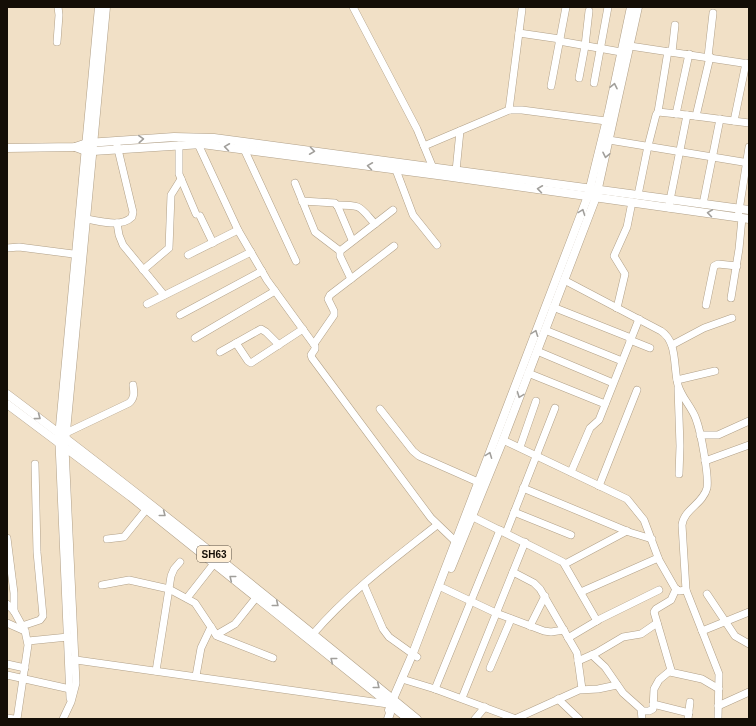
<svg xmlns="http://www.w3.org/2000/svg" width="756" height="726" viewBox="0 0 756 726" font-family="Arial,sans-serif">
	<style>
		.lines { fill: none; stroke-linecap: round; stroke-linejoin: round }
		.minor-casing { stroke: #b1a088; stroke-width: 8 }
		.major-casing { stroke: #b1a088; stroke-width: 9 }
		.minor { stroke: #fff; stroke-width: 7 }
		.major { stroke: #fff; stroke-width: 8 }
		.oneway { stroke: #a19f9b }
		.labels { text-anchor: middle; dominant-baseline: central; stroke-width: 3; stroke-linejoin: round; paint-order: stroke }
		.shield { fill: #feedd3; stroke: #5a5144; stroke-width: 1 }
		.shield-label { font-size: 10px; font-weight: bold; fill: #140e06 }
	</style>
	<rect width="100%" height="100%" fill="#f1e0c6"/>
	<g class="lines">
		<defs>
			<g id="minor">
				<polyline points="353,7 417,129 433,168 433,172"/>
				<polyline points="519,33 560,39"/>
				<polyline points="559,41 621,52"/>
				<polyline points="57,42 59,15 58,7"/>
				<polyline points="630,46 749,64"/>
				<polyline points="672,52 675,25"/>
				<polyline points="708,57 713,13"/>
				<polyline points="579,78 585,46 589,11"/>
				<polyline points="594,83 608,7"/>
				<polyline points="551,86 566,7"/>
				<polyline points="509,110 522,9"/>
				<polyline points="658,112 668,51"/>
				<polyline points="676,114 689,54"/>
				<polyline points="696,116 710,57"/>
				<polyline points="734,121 746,63"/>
				<polyline points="198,139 198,144 238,230 267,280 315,346 315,349 311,355 312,358 431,518 455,541"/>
				<polyline points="609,140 749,163"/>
				<polyline points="179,145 179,174 196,214"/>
				<polyline points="245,145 244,149 296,261"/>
				<polyline points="424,146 509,110 522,110 606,121"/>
				<polyline points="396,170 413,215 437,245"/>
				<polyline points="456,171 460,131"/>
				<polyline points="295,183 315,232 340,251"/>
				<polyline points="638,195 648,146 656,115 658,112 687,115 749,123"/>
				<polyline points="302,201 335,203 338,207 352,240"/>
				<polyline points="703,204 720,119"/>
				<path d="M337 205C362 205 359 206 375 224"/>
				<polyline points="669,208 670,200 687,115"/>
				<polyline points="200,216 213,243"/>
				<polyline points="738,217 749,147"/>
				<path d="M86 219C100 221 121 228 132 217L133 212 116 141"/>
				<polyline points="117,223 119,235 123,245 164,295"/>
				<polyline points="7,248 19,247 81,255"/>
				<polyline points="188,255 238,230"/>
				<polyline points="143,270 169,248 171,195 181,179"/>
				<polyline points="351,279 340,256 340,251 393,210"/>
				<path d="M564 280 661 331C678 342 673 367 678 385 681 397 692 407 696 419 701 432 709 476 707 488 703 504 684 509 682 525L686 590 719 674 718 719"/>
				<polyline points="731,298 739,249 742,218"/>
				<polyline points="147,304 251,252"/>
				<polyline points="706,305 714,266 718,264 737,266"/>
				<polyline points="553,307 631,338"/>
				<polyline points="617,308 625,274 614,256 627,227 632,202"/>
				<polyline points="180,315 262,271"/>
				<polyline points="545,330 622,361"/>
				<polyline points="195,338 275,291"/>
				<polyline points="630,340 650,348"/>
				<polyline points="236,343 248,361 251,363 303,329"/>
				<polyline points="314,344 334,315 334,311 328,299 330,295 394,246"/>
				<polyline points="672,345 704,328 732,318"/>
				<polyline points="537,351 613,383"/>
				<polyline points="220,352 261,329 266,332 279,345"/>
				<polyline points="528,373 605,404"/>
				<polyline points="677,380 715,371"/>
				<polyline points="678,388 680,446 679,474"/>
				<polyline points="380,409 413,451 419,456 478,482"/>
				<path d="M66 433 129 403C135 398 134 392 133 385"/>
				<polyline points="700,435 718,435 749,421"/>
				<polyline points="503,440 627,499 644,520 659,560 675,588 679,591 686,590"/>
				<polyline points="59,443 70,698"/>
				<polyline points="520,447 536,401"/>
				<polyline points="705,461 749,445"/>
				<polyline points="571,472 590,428 599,420 639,319"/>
				<polyline points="599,486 637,390"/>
				<polyline points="523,488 629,532 652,539"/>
				<polyline points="514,512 571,535"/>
				<polyline points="471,516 563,562 597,621"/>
				<polyline points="506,533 555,408"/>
				<polyline points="7,538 14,593 14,611"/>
				<polyline points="107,539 124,537 149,506"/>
				<polyline points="565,564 627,531"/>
				<polyline points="513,572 534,583 540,589 577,653 582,689"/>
				<polyline points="102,585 129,580 169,589 195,603 217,636 273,658"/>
				<polyline points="364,585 383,629 389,637 417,657"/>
				<polyline points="443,588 496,613 544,631 551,632 564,630"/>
				<polyline points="581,592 658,558"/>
				<polyline points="707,594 735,636 749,644"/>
				<polyline points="187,598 216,561"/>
				<polyline points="7,604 14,611 25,631 28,645 17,719"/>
				<polyline points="7,623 25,631"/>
				<polyline points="22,626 40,620 43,616 37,552 35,464"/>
				<polyline points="530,626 545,596"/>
				<polyline points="702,631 749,612"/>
				<path d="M313 634C349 592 394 559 437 525"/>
				<polyline points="216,635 235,624 259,594"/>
				<polyline points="568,638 600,619 659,590"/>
				<polyline points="28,641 68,637"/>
				<polyline points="592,655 605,667 623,693 641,709 642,719"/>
				<polyline points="69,659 388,704"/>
				<polyline points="578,661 596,653 623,637 641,634 657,623"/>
				<polyline points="7,664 25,668"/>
				<polyline points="490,668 511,619"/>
				<polyline points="156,671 171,576 174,569 180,562"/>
				<polyline points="670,672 702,679 719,689"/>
				<polyline points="7,675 70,689"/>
				<polyline points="196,676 201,648 211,627"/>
				<polyline points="402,679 435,689 516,719"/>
				<polyline points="435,689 500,530"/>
				<polyline points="462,698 525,542"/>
				<polyline points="558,699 579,719"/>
				<polyline points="653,704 689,713"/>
				<polyline points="718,706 749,692"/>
				<polyline points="642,711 649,711 653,709 654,689 659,680 671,670 654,612 656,609 671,600 676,589"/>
				<polyline points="7,718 14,719"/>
				<polyline points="63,719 71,702 76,683 65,448"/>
				<polyline points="475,719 485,707"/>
				<polyline points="515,719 579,690 598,689 617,685"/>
				<polyline points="688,719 690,702"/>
			</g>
			<g id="major">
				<polyline points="75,147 86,151 93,151 202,144 445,176 749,219"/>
				<polyline points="7,148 75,147 87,143 174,137 214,138 749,210"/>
				<path d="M7 394C147 499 282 608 417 719"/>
				<polyline points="7,404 131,497 408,719"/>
				<polyline points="59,437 99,7"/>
				<polyline points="65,442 106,7"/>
				<polyline points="451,568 503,440 596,197 638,7"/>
				<polyline points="388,719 390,713 389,710 393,699 413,653 588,196 609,111 631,7"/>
			</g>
		</defs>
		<!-- minor casing -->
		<use href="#minor" class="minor-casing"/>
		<!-- major casing -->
		<use href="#major" class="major-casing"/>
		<!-- minor -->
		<use href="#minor" class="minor"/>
		<!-- major -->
		<use href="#major" class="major"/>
	</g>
	<!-- one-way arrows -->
	<defs><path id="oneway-chevron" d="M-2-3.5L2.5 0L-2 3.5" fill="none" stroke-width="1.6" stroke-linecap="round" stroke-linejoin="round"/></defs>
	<g class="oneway">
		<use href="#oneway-chevron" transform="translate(614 86) rotate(-78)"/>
		<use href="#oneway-chevron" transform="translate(141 139) rotate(-4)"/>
		<use href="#oneway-chevron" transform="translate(227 147) rotate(-172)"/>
		<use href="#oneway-chevron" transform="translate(312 151) rotate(8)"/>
		<use href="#oneway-chevron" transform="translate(606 155) rotate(102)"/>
		<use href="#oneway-chevron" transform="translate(370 166) rotate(-172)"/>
		<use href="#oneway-chevron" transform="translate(540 189) rotate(-172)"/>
		<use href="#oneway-chevron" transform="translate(582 212) rotate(-69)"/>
		<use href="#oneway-chevron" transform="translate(710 213) rotate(-172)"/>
		<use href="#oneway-chevron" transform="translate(535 333) rotate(-69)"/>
		<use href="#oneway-chevron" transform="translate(520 395) rotate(111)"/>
		<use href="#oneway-chevron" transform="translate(38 417) rotate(37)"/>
		<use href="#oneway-chevron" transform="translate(489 455) rotate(-69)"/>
		<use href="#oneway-chevron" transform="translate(163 514) rotate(38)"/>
		<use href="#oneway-chevron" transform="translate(232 578) rotate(-141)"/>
		<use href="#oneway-chevron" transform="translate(276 604) rotate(39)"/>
		<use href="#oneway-chevron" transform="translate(333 660) rotate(-141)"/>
		<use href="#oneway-chevron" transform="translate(377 686) rotate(39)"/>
	</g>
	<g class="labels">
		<!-- shield labels -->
		<rect class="shield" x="197" y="546" width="34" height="16" rx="3"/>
		<g class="shield-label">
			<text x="214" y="554">SH63</text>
		</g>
	</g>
	<!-- border -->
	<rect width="756" height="726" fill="none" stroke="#140e06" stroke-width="16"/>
</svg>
